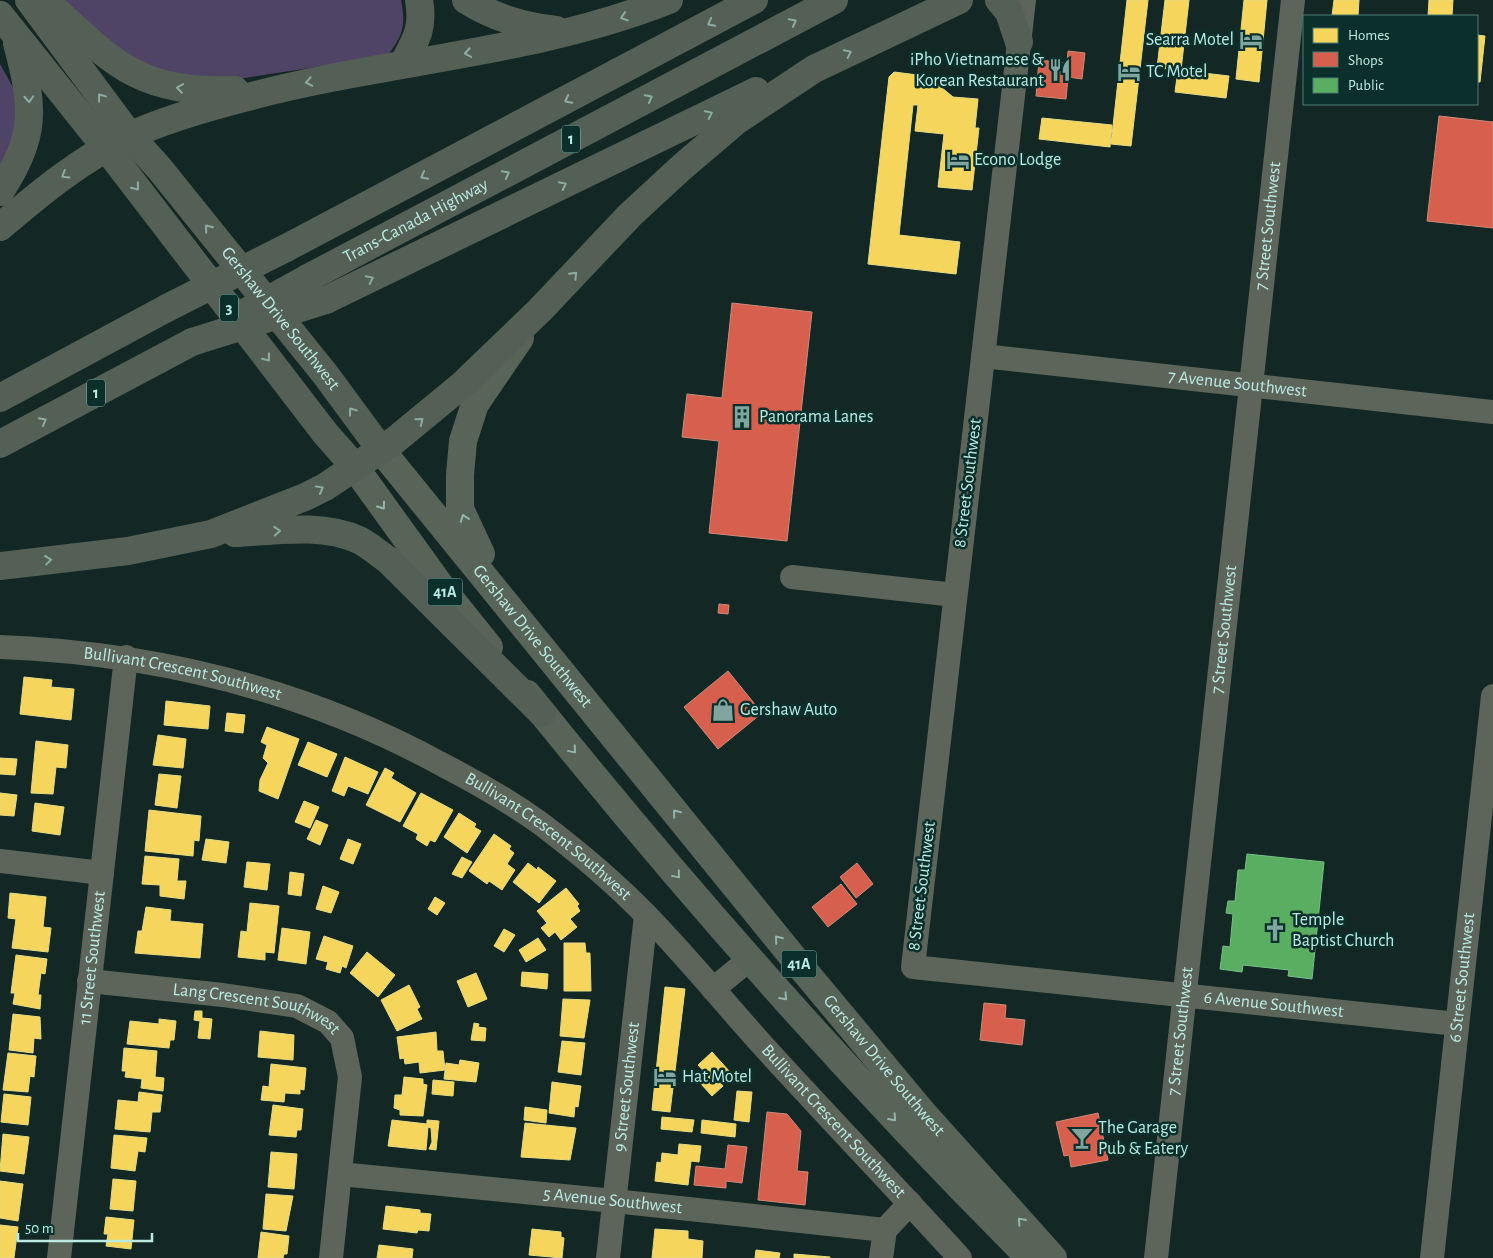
<svg xmlns="http://www.w3.org/2000/svg" width="1493" height="1258" viewBox="0 0 1493 1258" font-family="'Alegreya Sans',sans-serif">
	<style>
		.green { fill: #504466 }
		.homes { fill: #f6d55c; stroke: #e4dc84 }
		.shops { fill: #d6604d; stroke: #cd8a7a }
		.public { fill: #5aae61; stroke: #76c088 }
		.lines { fill: none; stroke-linecap: round; stroke-linejoin: round }
		.minor { stroke: #5d645a; stroke-width: 24 }
		.major { stroke: #596459; stroke-width: 28 }
		.highway { stroke: #546055; stroke-width: 28 }
		.highway-bridge { stroke: #546055; stroke-width: 28 }
		.oneway { stroke: #8caca3 }
		.oneway2 { stroke: #93b5ac }
		.labels { text-anchor: middle; dominant-baseline: central; stroke-width: 5; stroke-linejoin: round; paint-order: stroke }
		.shield { fill: #0b302b; stroke: #85b3ac; stroke-width: 1 }
		.shield-label { font-size: 16px; font-weight: bold; fill: #b9ebe3 }
		.poi-label { font-size: 18px; fill: #b9ebe3; stroke: #0b302b; text-anchor: start }
		.street-label { font-size: 18px; fill: #b9ebe3; stroke: #0b302b }
	</style>
	<rect width="100%" height="100%" fill="#132825"/>
	<!-- green -->
	<g class="green">
		<path d="M59 0H401C406 26 403 36 387 56L205 84 146 77Z"/>
		<polygon points="0,64 15,91 19,121 0,177"/>
	</g>
	<!-- homes -->
	<g class="homes">
		<polygon points="1127,0 1148,0 1131,146 1111,144"/>
		<polygon points="1165,0 1189,0 1181,70 1157,68"/>
		<polygon points="1244,0 1267,0 1259,82 1236,79"/>
		<polygon points="1334,0 1359,0 1358,16 1332,16"/>
		<polygon points="1429,0 1453,0 1452,16 1428,16"/>
		<polygon points="1477,35 1485,36 1480,82 1477,82"/>
		<polygon points="1178,70 1229,76 1226,98 1175,92"/>
		<polygon points="894,72 942,78 941,87 953,97 978,99 975,128 979,128 972,190 938,187 944,134 915,131 918,105 913,105 899,235 960,242 956,274 868,264 889,77"/>
		<polygon points="1042,118 1112,125 1110,147 1039,139"/>
		<polygon points="24,677 52,680 51,687 74,689 71,720 20,714"/>
		<polygon points="166,701 210,706 208,729 164,725"/>
		<polygon points="227,713 245,715 243,733 225,731"/>
		<polygon points="267,727 299,739 278,799 259,791 260,780 268,763 263,758 267,745 261,742"/>
		<polygon points="158,735 186,739 183,768 153,765"/>
		<polygon points="36,741 68,745 66,768 56,767 53,794 31,793"/>
		<polygon points="308,742 337,754 327,777 298,765"/>
		<polygon points="345,757 378,772 368,794 348,786 344,796 332,791"/>
		<polygon points="0,758 17,759 15,775 0,774"/>
		<polygon points="385,768 394,773 391,778 416,793 400,822 366,805"/>
		<polygon points="159,774 181,776 177,808 155,805"/>
		<polygon points="0,793 17,795 14,816 0,815"/>
		<polygon points="421,793 453,810 435,842 430,840 427,846 416,839 418,834 403,826"/>
		<polygon points="304,801 319,807 310,828 295,822"/>
		<polygon points="35,803 64,807 60,835 32,831"/>
		<polygon points="149,810 201,816 199,841 194,840 193,856 145,851"/>
		<polygon points="459,813 476,824 474,827 481,831 467,853 444,837"/>
		<polygon points="316,820 328,825 320,845 307,839"/>
		<polygon points="494,834 511,846 509,849 514,853 507,864 515,870 502,890 489,881 487,884 469,871"/>
		<polygon points="206,839 229,842 226,863 202,860"/>
		<polygon points="348,839 361,844 353,864 340,859"/>
		<polygon points="145,856 179,859 177,881 186,881 184,899 160,896 160,885 142,884"/>
		<polygon points="462,857 472,862 462,878 452,874"/>
		<polygon points="247,862 270,864 267,890 244,887"/>
		<polygon points="528,863 537,870 538,867 556,881 539,903 513,882"/>
		<polygon points="290,872 304,874 301,896 288,894"/>
		<polygon points="323,886 339,892 331,913 316,909"/>
		<polygon points="566,888 579,904 577,906 580,911 570,919 577,927 561,940 555,932 549,937 541,928 547,923 537,911"/>
		<polygon points="10,893 46,897 43,927 51,928 48,952 12,948 16,919 8,918"/>
		<polygon points="435,897 445,903 437,915 428,909"/>
		<polygon points="250,903 279,906 274,953 265,952 265,960 238,957 241,931 247,932"/>
		<polygon points="146,907 171,910 170,921 203,924 200,958 135,953 138,931 142,931"/>
		<polygon points="282,928 310,932 306,964 278,960"/>
		<polygon points="504,929 515,935 504,952 494,946"/>
		<polygon points="324,936 353,946 346,968 342,966 340,973 326,969 328,962 316,959"/>
		<polygon points="538,938 546,950 526,962 519,950"/>
		<polygon points="564,943 585,943 586,953 590,953 591,991 564,991"/>
		<polygon points="367,952 395,975 378,997 350,973"/>
		<polygon points="16,955 47,959 45,974 41,973 38,995 41,995 40,1009 13,1004 15,993 11,993"/>
		<polygon points="522,972 548,974 547,989 521,986"/>
		<polygon points="476,973 487,999 468,1007 457,981"/>
		<polygon points="409,985 420,1007 417,1009 422,1019 397,1031 381,1000"/>
		<polygon points="665,987 685,989 670,1112 652,1110"/>
		<polygon points="563,999 590,1000 584,1038 560,1036"/>
		<polygon points="195,1011 202,1011 202,1018 212,1019 210,1039 198,1038 200,1021 194,1020"/>
		<polygon points="13,1014 40,1017 41,1039 34,1038 33,1053 9,1050"/>
		<polygon points="159,1019 176,1021 174,1040 170,1040 169,1048 127,1044 130,1021 159,1024"/>
		<polygon points="474,1023 479,1024 478,1027 486,1028 485,1041 471,1040"/>
		<polygon points="260,1031 294,1035 293,1060 258,1057"/>
		<polygon points="436,1032 437,1051 443,1051 445,1070 420,1073 419,1062 405,1064 404,1058 400,1059 397,1037"/>
		<polygon points="562,1041 585,1043 581,1075 558,1072"/>
		<polygon points="124,1048 157,1051 155,1077 164,1078 163,1091 141,1088 142,1079 125,1077 126,1071 122,1071"/>
		<polygon points="712,1052 730,1072 720,1082 723,1086 712,1096 701,1084 709,1077 698,1065"/>
		<polygon points="8,1053 36,1056 34,1077 30,1076 28,1092 3,1090"/>
		<polygon points="460,1060 479,1063 476,1082 444,1079 446,1063 459,1065"/>
		<polygon points="271,1064 306,1068 304,1090 300,1089 300,1094 285,1093 284,1102 261,1100 263,1086 269,1087"/>
		<polygon points="404,1077 423,1079 423,1084 427,1085 423,1116 400,1115 400,1110 394,1108 395,1095 402,1095"/>
		<polygon points="433,1080 454,1082 453,1096 432,1094"/>
		<polygon points="552,1082 581,1086 578,1107 575,1106 574,1117 549,1113"/>
		<polygon points="737,1091 752,1092 749,1122 734,1120"/>
		<polygon points="139,1092 162,1095 160,1112 152,1112 150,1132 115,1129 118,1100 138,1102"/>
		<polygon points="4,1094 31,1097 28,1125 1,1122"/>
		<polygon points="273,1105 303,1109 301,1130 297,1130 296,1137 269,1135"/>
		<polygon points="525,1107 547,1110 546,1123 524,1120"/>
		<polygon points="662,1117 694,1120 692,1132 661,1129"/>
		<polygon points="392,1120 427,1124 427,1120 439,1121 436,1150 429,1149 432,1142 431,1128 428,1127 426,1150 388,1146"/>
		<polygon points="702,1120 736,1124 735,1137 701,1133"/>
		<polygon points="525,1123 576,1128 570,1160 521,1157"/>
		<polygon points="3,1134 29,1137 24,1174 0,1171"/>
		<polygon points="114,1135 147,1138 145,1152 138,1151 135,1171 111,1168"/>
		<polygon points="679,1144 701,1146 699,1162 691,1161 688,1185 655,1181 657,1162 661,1163 662,1153 678,1155"/>
		<polygon points="271,1152 297,1154 294,1189 268,1187"/>
		<polygon points="113,1179 136,1181 133,1211 110,1209"/>
		<polygon points="0,1181 23,1184 18,1221 0,1218"/>
		<polygon points="266,1194 293,1196 286,1231 263,1229"/>
		<polygon points="386,1206 420,1210 420,1213 431,1214 429,1231 418,1230 417,1233 383,1229"/>
		<polygon points="106,1217 134,1220 131,1249 106,1246 108,1234 104,1234"/>
		<polygon points="0,1225 18,1227 14,1258 0,1258"/>
		<polygon points="532,1229 561,1232 561,1237 564,1238 562,1258 529,1255"/>
		<polygon points="655,1229 688,1231 688,1239 703,1241 702,1258 652,1258"/>
		<polygon points="261,1232 289,1236 287,1254 284,1254 283,1258 258,1258"/>
		<polygon points="379,1245 413,1249 412,1258 377,1258"/>
		<polygon points="756,1250 780,1253 779,1258 755,1258"/>
		<polygon points="794,1254 830,1257 830,1258 794,1258"/>
	</g>
	<!-- shops -->
	<g class="shops">
		<polygon points="1068,51 1085,53 1082,79 1068,77 1066,99 1036,96 1039,60 1067,63"/>
		<polygon points="1439,116 1493,122 1493,228 1427,221"/>
		<polygon points="732,303 812,312 787,541 709,533 719,441 682,437 687,394 722,398"/>
		<polygon points="719,604 729,605 728,614 718,613"/>
		<polygon points="728,671 762,713 718,749 684,707"/>
		<polygon points="857,863 873,884 856,898 840,877"/>
		<polygon points="841,884 857,904 828,927 812,907"/>
		<polygon points="984,1003 1006,1005 1005,1018 1025,1020 1022,1045 980,1040"/>
		<polygon points="767,1112 787,1114 801,1131 797,1171 808,1172 805,1205 758,1200"/>
		<polygon points="1098,1113 1108,1160 1071,1167 1069,1155 1064,1156 1056,1122"/>
		<polygon points="728,1145 747,1147 742,1183 726,1181 726,1188 694,1185 696,1166 725,1169"/>
	</g>
	<!-- public -->
	<polygon class="public" points="1247,854 1324,862 1312,979 1288,976 1289,970 1243,965 1242,972 1220,969 1223,946 1230,947 1233,914 1226,913 1228,901 1235,901 1238,870 1245,870"/>
	<g class="lines">
		<!-- minor -->
		<g class="minor">
			<path id="s1" d="M1024 0 913 967 1457 1024"/>
			<path id="s2" d="M983 356 1493 412"/>
			<polyline points="792,577 955,595"/>
			<path id="s3" d="M0 647C156 653 306 690 443 765 476 782 509 801 540 823 577 851 615 883 647 916 689 959 726 1005 766 1049 830 1119 896 1188 960 1258"/>
			<polyline points="0,861 102,873"/>
			<path id="s4" d="M89 981 223 995 297 1006 328 1022 342 1038 350 1077 331 1258"/>
			<polyline points="713,989 750,959"/>
			<path id="s5" d="M340 1174 614 1201 885 1230"/>
			<path id="s6" d="M59 1258 126 657"/>
			<path id="s7" d="M608 1258 646 915"/>
			<polyline points="881,1258 885,1230 910,1203"/>
			<path id="s8" d="M1156 1258 1293 0"/>
			<path id="s9" d="M1432 1258 1493 696"/>
		</g>
		<!-- major -->
		<g class="major">
			<path id="s10" d="M381 450 796 961 922 1112 1053 1258"/>
			<polyline points="354,466 444,591 489,647"/>
			<polyline points="481,554 460,509 460,475 463,441 475,404 520,338"/>
			<path d="M527 694C685 891 852 1080 1030 1258"/>
		</g>
		<!-- highway -->
		<g class="highway">
			<path id="s11" d="M29 0 130 136 159 168 325 374 381 450"/>
			<path d="M45 0C112 62 137 94 235 90"/>
			<path d="M466 0C495 18 523 26 556 30"/>
			<polyline points="999,0 1009,12 1019,42"/>
			<polyline points="0,15 107,149 325,433 354,466"/>
			<path d="M403 64C416 40 424 28 419 0"/>
			<path d="M0 192C37 134 34 108 17 43"/>
			<path d="M0 227C40 193 81 159 129 136 166 119 205 108 244 98 384 60 533 54 669 0"/>
			<polyline points="286,248 754,0"/>
			<path id="s12" d="M308 278 834 0"/>
			<polyline points="326,300 756,91"/>
			<polyline points="0,398 167,308"/>
			<polyline points="0,444 192,342"/>
			<path d="M235 533C275 531 321 523 359 540 369 545 379 554 388 560L542 713"/>
			<polyline points="0,566 128,551 211,534 305,497 325,487 394,441 462,385 540,310 630,215 682,167 736,121 814,69 959,0"/>
		</g>
		<!-- highway-bridge -->
		<g class="highway-bridge">
			<polyline points="167,308 286,248"/>
			<polyline points="246,312 308,278"/>
			<polyline points="192,342 326,300"/>
		</g>
	</g>
	<!-- one-way arrows -->
	<defs><path id="oneway-chevron" d="M-2-3.5L2.5 0L-2 3.5" fill="none" stroke-width="1.6" stroke-linecap="round" stroke-linejoin="round" transform="scale(1.25)"/></defs>
	<g class="oneway">
		<use href="#oneway-chevron" transform="translate(624 17) rotate(162)"/>
		<use href="#oneway-chevron" transform="translate(793 22) rotate(-28)"/>
		<use href="#oneway-chevron" transform="translate(711 23) rotate(152)"/>
		<use href="#oneway-chevron" transform="translate(468 53) rotate(170)"/>
		<use href="#oneway-chevron" transform="translate(848 53) rotate(-26)"/>
		<use href="#oneway-chevron" transform="translate(309 82) rotate(169)"/>
		<use href="#oneway-chevron" transform="translate(180 88) rotate(-171)"/>
		<use href="#oneway-chevron" transform="translate(101 97) rotate(-127)"/>
		<use href="#oneway-chevron" transform="translate(649 98) rotate(-28)"/>
		<use href="#oneway-chevron" transform="translate(29 99) rotate(87)"/>
		<use href="#oneway-chevron" transform="translate(568 100) rotate(152)"/>
		<use href="#oneway-chevron" transform="translate(709 114) rotate(-26)"/>
		<use href="#oneway-chevron" transform="translate(506 174) rotate(-28)"/>
		<use href="#oneway-chevron" transform="translate(65 175) rotate(148)"/>
		<use href="#oneway-chevron" transform="translate(424 176) rotate(152)"/>
		<use href="#oneway-chevron" transform="translate(563 185) rotate(-26)"/>
		<use href="#oneway-chevron" transform="translate(136 187) rotate(52)"/>
		<use href="#oneway-chevron" transform="translate(208 228) rotate(-129)"/>
		<use href="#oneway-chevron" transform="translate(574 275) rotate(-46)"/>
		<use href="#oneway-chevron" transform="translate(370 279) rotate(-26)"/>
		<use href="#oneway-chevron" transform="translate(267 358) rotate(52)"/>
		<use href="#oneway-chevron" transform="translate(352 411) rotate(-127)"/>
		<use href="#oneway-chevron" transform="translate(43 421) rotate(-28)"/>
		<use href="#oneway-chevron" transform="translate(420 421) rotate(-39)"/>
		<use href="#oneway-chevron" transform="translate(320 489) rotate(-29)"/>
		<use href="#oneway-chevron" transform="translate(277 531) rotate(-4)"/>
		<use href="#oneway-chevron" transform="translate(48 560) rotate(-7)"/>
	</g>
	<g class="oneway2">
		<use href="#oneway-chevron" transform="translate(382 506) rotate(54)"/>
		<use href="#oneway-chevron" transform="translate(464 518) rotate(-110)"/>
		<use href="#oneway-chevron" transform="translate(573 750) rotate(50)"/>
		<use href="#oneway-chevron" transform="translate(676 813) rotate(-129)"/>
		<use href="#oneway-chevron" transform="translate(677 875) rotate(50)"/>
		<use href="#oneway-chevron" transform="translate(778 939) rotate(-129)"/>
		<use href="#oneway-chevron" transform="translate(784 997) rotate(48)"/>
		<use href="#oneway-chevron" transform="translate(893 1118) rotate(48)"/>
		<use href="#oneway-chevron" transform="translate(1021 1221) rotate(-131)"/>
	</g>
	<!-- icons -->
	<defs>
		<symbol id="hotel-bare" viewBox="-9 -9 18 18"><path d="M-6-4.5h1.5V1H6V5H4.5V3h-9V5H-6ZM-4 0a1.8 1.8 0 1 1 3.6 0ZM.5 0V-2.5h3Q6-2.5 6 0Z" fill="#7fa7a0" stroke="#0b302b" stroke-width="2.5" paint-order="stroke"/></symbol>
		<symbol id="restaurant-bare" viewBox="-9 -9 18 18"><path d="M-5-6h1v4h1v-4h1v4h1v-4h1v5L-1.5 .5V6h-2V.5L-5-1ZM5-6V6H3V1.5H1.5Q1.5-4 5-6Z" fill="#7fa7a0" stroke="#0b302b" stroke-width="2.5" paint-order="stroke"/></symbol>
		<symbol id="building-bare" viewBox="-9 -9 18 18"><path d="M-4-6H4V6H1V3H-1V6H-4ZM-2.5-4.3h1.7v1.8h-1.7ZM.8-4.3h1.7v1.8H.8ZM-2.5-1h1.7V.8h-1.7ZM.8-1h1.7V.8H.8Z" fill="#7fa7a0" stroke="#0b302b" stroke-width="2.5" paint-order="stroke"/></symbol>
		<symbol id="shop-bare" viewBox="-9 -9 18 18"><path d="M-5-2.5h2.3a2.7 3.5 0 0 1 5.4 0H5L5.5 6h-11ZM-1.5-2.5h3a1.5 2.3 0 0 0-3 0Z" fill="#7fa7a0" stroke="#0b302b" stroke-width="2.5" paint-order="stroke"/></symbol>
		<symbol id="church-bare" viewBox="-9 -9 18 18"><path d="M-1.2-6h2.4v3.5h3.3v2.4h-3.3V6h-2.4V-.1h-3.3v-2.4h3.3Z" fill="#7fa7a0" stroke="#0b302b" stroke-width="2.5" paint-order="stroke"/></symbol>
		<symbol id="bar-bare" viewBox="-9 -9 18 18"><path d="M-6-5H6L.8 .8V4.5H3.5V6h-7V4.5H-.8V.8Z" fill="#7fa7a0" stroke="#0b302b" stroke-width="2.5" paint-order="stroke"/></symbol>
	</defs>
	<g fill-rule="evenodd">
		<use href="#hotel-bare" x="1235" y="24" width="32" height="32"/>
		<use href="#restaurant-bare" x="1044" y="54" width="32" height="32"/>
		<use href="#hotel-bare" x="1113" y="56" width="32" height="32"/>
		<use href="#hotel-bare" x="942" y="144" width="32" height="32"/>
		<use href="#building-bare" x="726" y="401" width="32" height="32"/>
		<use href="#shop-bare" x="707" y="694" width="32" height="32"/>
		<use href="#church-bare" x="1259" y="914" width="32" height="32"/>
		<use href="#hotel-bare" x="649" y="1061" width="32" height="32"/>
		<use href="#bar-bare" x="1066" y="1122" width="32" height="32"/>
	</g>
	<g class="labels">
		<!-- shield labels -->
		<g class="shield">
			<rect x="562" y="125.5" width="18" height="27" rx="4"/>
			<rect x="220" y="294.5" width="18" height="27" rx="4"/>
			<rect x="87" y="379.5" width="18" height="27" rx="4"/>
			<rect x="427.5" y="578.5" width="35" height="27" rx="4"/>
			<rect x="781.5" y="950.5" width="35" height="27" rx="4"/>
		</g>
		<g class="shield-label">
			<text x="571" y="139">1</text>
			<text x="229" y="308">3</text>
			<text x="96" y="393">1</text>
			<text x="445" y="592">41A</text>
			<text x="799" y="964">41A</text>
		</g>
		<!-- poi labels -->
		<g class="poi-label">
			<text x="1234" y="40" text-anchor="end">Searra Motel</text>
			<text x="1044" y="60" text-anchor="end">iPho Vietnamese &amp;<tspan x="1044" dy="21">Korean Restaurant</tspan></text>
			<text x="1146" y="72">TC Motel</text>
			<text x="974" y="160">Econo Lodge</text>
			<text x="759" y="417">Panorama Lanes</text>
			<text x="740" y="710">Gershaw Auto</text>
			<text x="1292" y="920">Temple<tspan x="1292" dy="21">Baptist Church</tspan></text>
			<text x="682" y="1077">Hat Motel</text>
			<text x="1098" y="1128">The Garage<tspan x="1098" dy="21">Pub &amp; Eatery</tspan></text>
		</g>
		<!-- street labels -->
		<g class="street-label">
			<text stroke="none"><textPath href="#s12" startOffset="122">Trans-Canada Highway</textPath></text>
			<text stroke="none"><textPath href="#s8" startOffset="1038">7 Street Southwest</textPath></text>
			<text stroke="none"><textPath href="#s11" startOffset="406">Gershaw Drive Southwest</textPath></text>
			<text stroke="none"><textPath href="#s2" startOffset="256">7 Avenue Southwest</textPath></text>
			<text transform="translate(968 483) rotate(-83)">8 Street Southwest</text>
			<text stroke="none"><textPath href="#s8" startOffset="632">7 Street Southwest</textPath></text>
			<text stroke="none"><textPath href="#s10" startOffset="240">Gershaw Drive Southwest</textPath></text>
			<text stroke="none"><textPath href="#s3" startOffset="185">Bullivant Crescent Southwest</textPath></text>
			<text stroke="none"><textPath href="#s3" startOffset="590">Bullivant Crescent Southwest</textPath></text>
			<text transform="translate(922 886) rotate(-83)">8 Street Southwest</text>
			<text stroke="none"><textPath href="#s6" startOffset="302">11 Street Southwest</textPath></text>
			<text stroke="none"><textPath href="#s9" startOffset="282">6 Street Southwest</textPath></text>
			<text stroke="none"><textPath href="#s1" startOffset="1336">6 Avenue Southwest</textPath></text>
			<text stroke="none"><textPath href="#s4" startOffset="171">Lang Crescent Southwest</textPath></text>
			<text stroke="none"><textPath href="#s8" startOffset="228">7 Street Southwest</textPath></text>
			<text stroke="none"><textPath href="#s10" startOffset="795">Gershaw Drive Southwest</textPath></text>
			<text stroke="none"><textPath href="#s7" startOffset="172">9 Street Southwest</textPath></text>
			<text stroke="none"><textPath href="#s3" startOffset="995">Bullivant Crescent Southwest</textPath></text>
			<text stroke="none"><textPath href="#s5" startOffset="274">5 Avenue Southwest</textPath></text>
		</g>
	</g>
	<!-- legend -->
	<rect x="1303" y="15" width="175" height="90" fill="#0b302b" stroke="#517b75"/>
	<rect x="1313" y="28" width="25" height="15" fill="#f6d55c" stroke="#517b75"/>
	<text x="1348" y="40" font-size="15" fill="#b9ebe3">Homes</text>
	<rect x="1313" y="52" width="25" height="15" fill="#d6604d" stroke="#517b75"/>
	<text x="1348" y="65" font-size="15" fill="#b9ebe3">Shops</text>
	<rect x="1313" y="78" width="25" height="15" fill="#5aae61" stroke="#517b75"/>
	<text x="1348" y="90" font-size="15" fill="#b9ebe3">Public</text>
	<!-- scale -->
	<path d="M18 1233v8h134v-8" fill="none" stroke="#b9ebe3" stroke-width="2.5"/>
	<text x="25" y="1233" font-size="15" fill="#b9ebe3" stroke="#0b302b" stroke-width="4" paint-order="stroke">50 m</text>
</svg>
